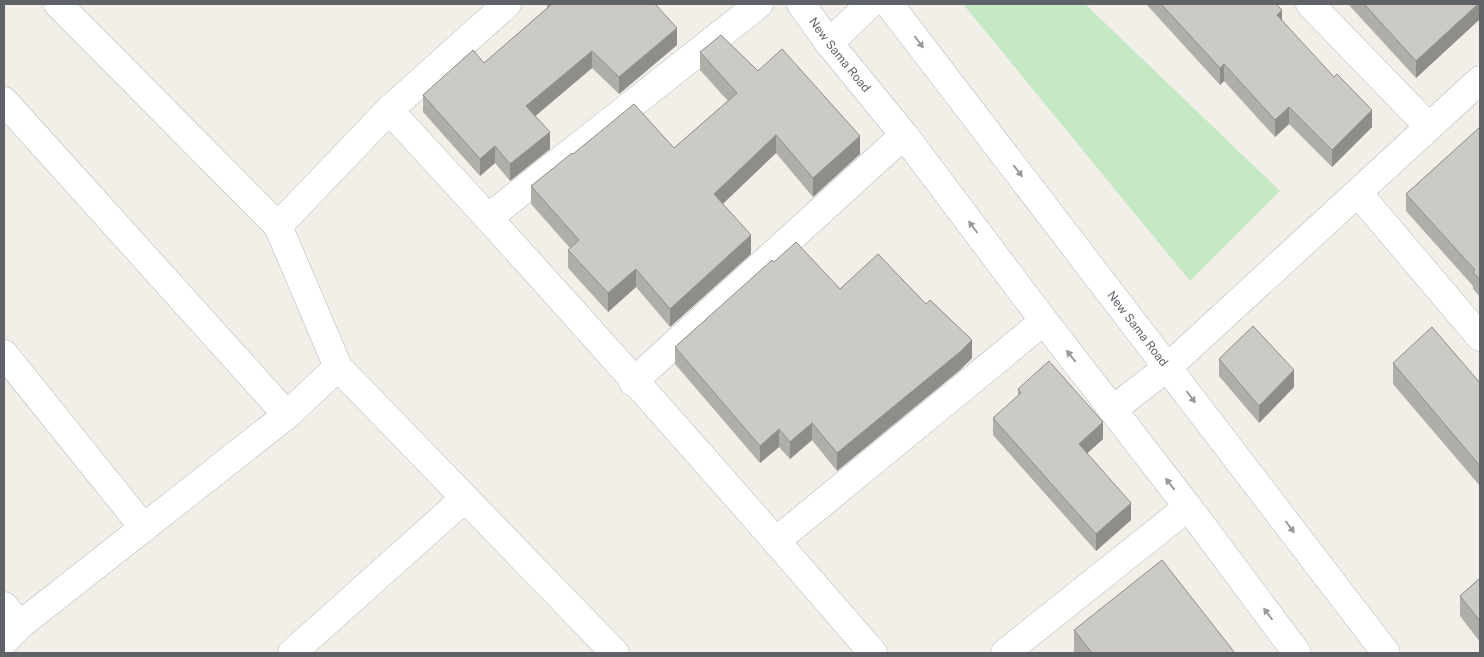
<svg xmlns="http://www.w3.org/2000/svg" width="1484" height="657" viewBox="0 0 1484 657" font-family="'Public Sans',sans-serif">
	<style>
		.green { fill: #c5e8c5 }
		.lines { fill: none; stroke-linecap: round; stroke-linejoin: round }
		.minor-casing { stroke: #b5b8bc; stroke-width: 29 }
		.secondary-casing { stroke: #b6babf; stroke-width: 29 }
		.minor { stroke: #fff; stroke-width: 28 }
		.secondary { stroke: #fff; stroke-width: 28 }
		.wall { fill: #afaea9 }
		.shaded-wall { fill: #8f8d8a }
		.building { fill: #cccac5; stroke: #8f8d8a }
		.oneway { fill: #979a9d }
		.labels { text-anchor: middle; dominant-baseline: central; stroke-width: 4.5; stroke-linejoin: round; paint-order: stroke }
		.street-label { font-size: 12px; fill: #5f6368; stroke: #fff }
	</style>
	<rect width="100%" height="100%" fill="#f1efe8"/>
	<!-- green -->
	<polygon class="green" points="963,4 1085,4 1280,191 1190,281"/>
	<g class="lines">
		<defs>
			<g id="minor">
				<polyline points="58,4 278,226"/>
				<polyline points="507,4 389,110 278,226 338,367 615,653"/>
				<polyline points="1310,4 1429,127"/>
				<polyline points="829,43 870,4"/>
				<polyline points="4,101 287,415"/>
				<path d="M389 110C554 288 715 470 873 653"/>
				<polyline points="1358,193 1480,337"/>
				<polyline points="488,218 759,4"/>
				<polyline points="4,354 144,528"/>
				<polyline points="633,382 904,135"/>
				<polyline points="1112,410 1168,367 1480,80"/>
				<polyline points="776,541 1044,321"/>
				<polyline points="4,606 20,625"/>
				<polyline points="4,641 20,625 287,415 338,367"/>
				<polyline points="292,653 465,498"/>
				<polyline points="1005,653 1188,507"/>
			</g>
			<g id="secondary">
				<path id="s1" d="M801 4 829 43 904 135 1044 321 1188 507 1297 653"/>
				<path id="s2" d="M889 4 1386 653"/>
			</g>
		</defs>
		<!-- minor casing -->
		<use href="#minor" class="minor-casing"/>
		<!-- secondary casing -->
		<use href="#secondary" class="secondary-casing"/>
		<!-- minor -->
		<use href="#minor" class="minor"/>
		<!-- secondary -->
		<use href="#secondary" class="secondary"/>
	</g>
	<!-- wall -->
	<g class="wall">
		<polygon points="547,4 655,4 677,45 619,94 592,68 535,116 550,149 510,181 495,163 480,176 423,112 423,95 484,63 547,8"/>
		<polygon points="1146,4 1276,4 1282,20 1372,127 1332,167 1289,124 1275,137 1224,81 1220,85"/>
		<polygon points="1348,4 1480,4 1480,19 1416,78"/>
		<polygon points="700,52 758,71 860,154 813,197 776,153 723,204 751,254 670,327 636,287 608,312 568,268 568,250 570,248 531,204 531,186 573,154 674,148 728,101 700,70"/>
		<polygon points="1480,127 1480,297 1473,289 1473,286 1406,211 1406,194"/>
		<polygon points="774,262 840,289 972,358 960,370 837,471 812,440 790,459 779,447 760,463 675,364 675,347"/>
		<polygon points="1219,359 1294,387 1259,423 1219,376"/>
		<polygon points="1393,363 1480,383 1480,486 1393,384"/>
		<polygon points="1018,389 1103,439 1087,453 1131,520 1096,551 993,435 993,418 1018,396"/>
		<polygon points="1480,578 1480,642 1460,616 1460,596"/>
		<polygon points="1074,630 1235,653 1074,653"/>
	</g>
	<!-- shaded-wall -->
	<g class="shaded-wall">
		<polygon points="1478,4 1480,4 1480,19 1416,78 1416,61"/>
		<polygon points="1282,10 1282,27 1277,15"/>
		<polygon points="677,28 677,45 619,94 619,77"/>
		<polygon points="592,51 592,68 526,124 526,106"/>
		<polygon points="1224,64 1224,81 1220,85 1220,68"/>
		<polygon points="1289,107 1289,124 1275,137 1275,120"/>
		<polygon points="1372,110 1372,127 1332,167 1332,150"/>
		<polygon points="550,132 550,149 510,181 510,164"/>
		<polygon points="776,135 776,153 714,212 714,194"/>
		<polygon points="860,136 860,154 813,197 813,178"/>
		<polygon points="495,146 495,163 480,176 480,159"/>
		<polygon points="751,235 751,254 670,327 670,309"/>
		<polygon points="636,269 636,287 608,312 608,293"/>
		<polygon points="972,340 972,358 960,370 837,471 837,453"/>
		<polygon points="1294,370 1294,387 1259,423 1259,406"/>
		<polygon points="1103,422 1103,439 1079,461 1079,444"/>
		<polygon points="812,423 812,440 790,459 790,442"/>
		<polygon points="779,429 779,447 760,463 760,446"/>
		<polygon points="1131,503 1131,520 1096,551 1096,534"/>
	</g>
	<!-- building -->
	<g class="building">
		<polygon points="552,4 655,4 677,28 619,77 592,51 526,106 550,132 510,164 495,146 480,159 423,95 473,50 484,63"/>
		<polygon points="1161,4 1276,4 1282,10 1277,15 1334,77 1337,74 1372,110 1332,150 1289,107 1275,120 1224,64 1220,68"/>
		<polygon points="1364,4 1478,4 1416,61"/>
		<polygon points="721,35 758,71 782,49 860,136 813,178 776,135 714,194 751,235 670,309 636,269 608,293 568,250 579,240 531,186 572,153 573,154 634,104 674,148 737,93 700,52"/>
		<polygon points="1480,127 1480,280 1473,272 1475,270 1406,194"/>
		<polygon points="796,242 840,289 878,254 926,304 930,300 972,340 960,352 837,453 812,423 790,442 779,429 760,446 675,347 772,260 774,262"/>
		<polygon points="1253,326 1294,370 1259,406 1219,359"/>
		<polygon points="1432,327 1480,383 1480,466 1393,363"/>
		<polygon points="1049,361 1103,422 1079,444 1131,503 1096,534 993,418 1021,393 1018,389"/>
		<polygon points="1162,560 1235,653 1092,653 1074,630"/>
		<polygon points="1480,578 1480,621 1460,596"/>
	</g>
	<!-- one-way arrows -->
	<defs><path id="oneway-solid" d="M-6-.8H1V-3.2L6.5 0L1 3.2V.8H-6Z" transform="scale(1.25)"/></defs>
	<g class="oneway">
		<use href="#oneway-solid" transform="translate(919 42) rotate(53)"/>
		<use href="#oneway-solid" transform="translate(1018 171) rotate(52)"/>
		<use href="#oneway-solid" transform="translate(973 227) rotate(-127)"/>
		<use href="#oneway-solid" transform="translate(1071 356) rotate(-128)"/>
		<use href="#oneway-solid" transform="translate(1191 397) rotate(53)"/>
		<use href="#oneway-solid" transform="translate(1170 484) rotate(-128)"/>
		<use href="#oneway-solid" transform="translate(1290 527) rotate(53)"/>
		<use href="#oneway-solid" transform="translate(1268 614) rotate(-127)"/>
	</g>
	<g class="labels">
		<!-- street labels -->
		<g class="street-label">
			<text stroke="none"><textPath href="#s1" startOffset="64">New Sama Road</textPath></text>
			<text stroke="none"><textPath href="#s2" startOffset="409">New Sama Road</textPath></text>
		</g>
	</g>
	<!-- border -->
	<rect width="1484" height="657" fill="none" stroke="#5f6368" stroke-width="10"/>
</svg>
